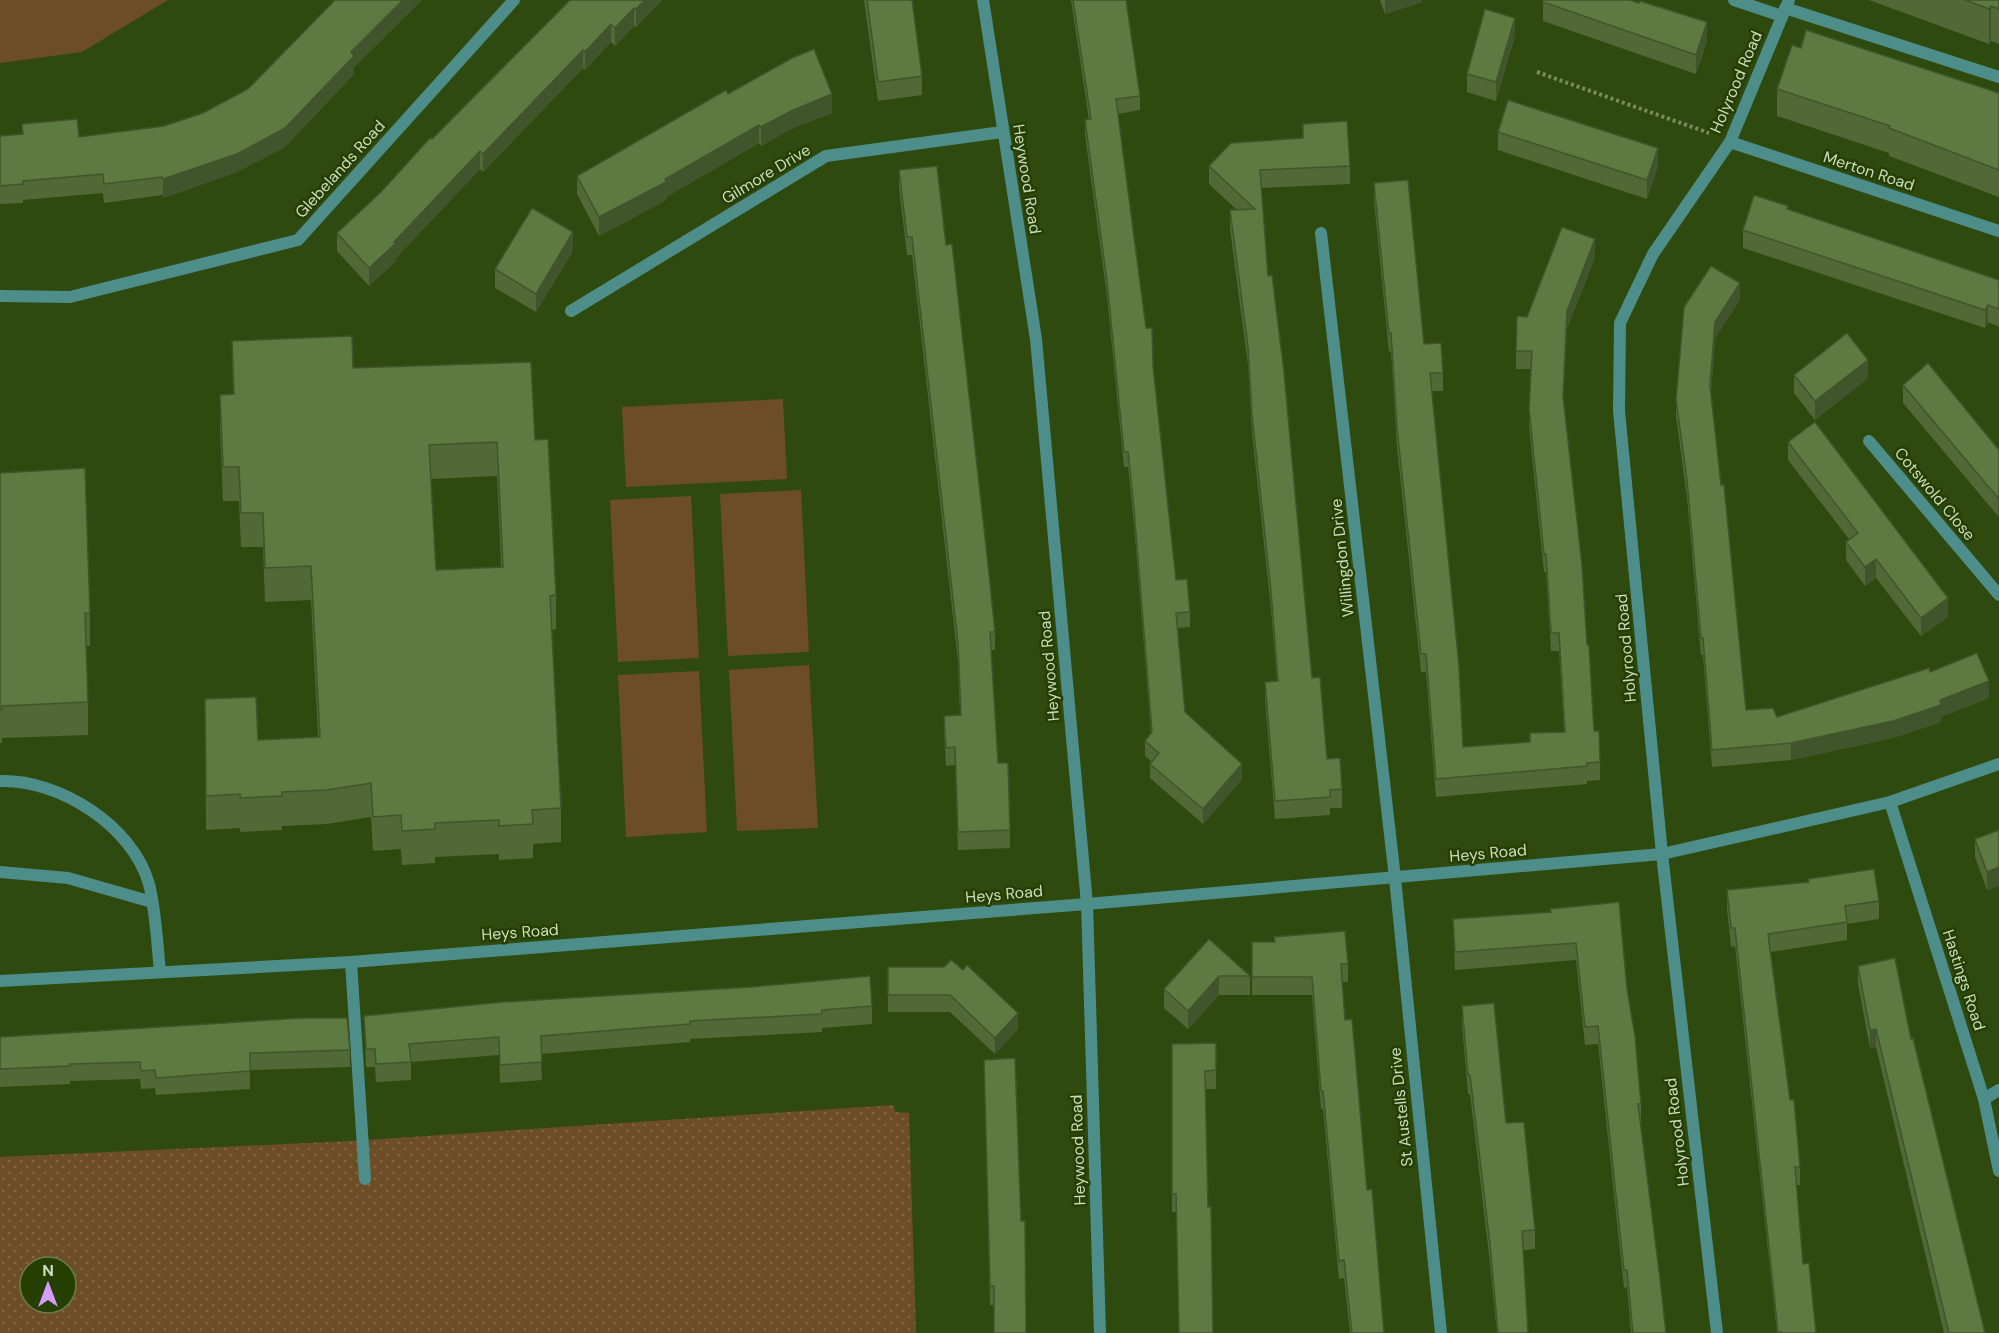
<svg xmlns="http://www.w3.org/2000/svg" width="1999" height="1333" viewBox="0 0 1999 1333" font-family="'DM Sans',sans-serif">
	<style>
		.green { fill: #6d4d26 }
		.park { fill: url(#park-dots); fill-rule: evenodd }
		.lines { fill: none; stroke-linecap: round; stroke-linejoin: round }
		.path { stroke: #778d5f; stroke-width: 4; stroke-dasharray: 3 3; stroke-linecap: butt }
		.lane { stroke: #4e8e8a; stroke-width: 12 }
		.street { stroke: #4e8e8a; stroke-width: 12 }
		.wall { fill: #506937; fill-rule: evenodd }
		.shaded-wall { fill: #41552d }
		.building { fill: #5d7a40; stroke: #41552d; stroke-width: 1.5; fill-rule: evenodd }
		.labels { text-anchor: middle; dominant-baseline: central; stroke-width: 5; stroke-linejoin: round; paint-order: stroke }
		.street-label { font-size: 16px; fill: #ccdcbe; stroke: #253f00 }
	</style>
	<defs>
		<pattern id="park-dots" width="8" height="8" patternUnits="userSpaceOnUse" patternTransform="scale(1.5)"><rect width="8" height="8" fill="#6d4d26"/><path d="M2 2h.1M6 6h.1" fill="none" stroke="#816644" stroke-width="1.8" stroke-linecap="round"/></pattern>
	</defs>
	<rect width="100%" height="100%" fill="#2f4a0e"/>
	<!-- green -->
	<g class="green">
		<polygon points="0,0 168,0 82,52 0,63"/>
		<polygon points="783,399 787,479 626,487 622,407"/>
		<polygon points="801,490 809,652 728,656 720,494"/>
		<polygon points="691,496 699,658 618,662 610,500"/>
		<polygon points="809,665 818,828 737,831 729,670"/>
		<polygon points="699,671 707,832 626,837 618,675"/>
	</g>
	<!-- park -->
	<path class="park" d="M894 1105 895 1112 909 1113 916 1333H0V1157L350 1141ZM30 1267H66V1303H30Z"/>
	<g class="lines">
		<!-- path -->
		<polyline class="path" points="1537,72 1709,133"/>
		<!-- lane -->
		<g class="lane">
			<polyline points="1734,0 1782,16"/>
			<polyline points="1785,8 1999,77"/>
			<path d="M0 781C59 779 133 826 149 884 156 912 157 943 160 971"/>
			<polyline points="0,872 68,878 152,902"/>
			<polyline points="351,962 365,1179"/>
		</g>
		<!-- street -->
		<g class="street">
			<polyline points="983,0 1036,339 1087,904 1100,1333"/>
			<polyline points="1730,142 1999,231"/>
			<polyline points="1321,233 1395,878 1441,1333"/>
			<polyline points="0,296 70,297 298,240 514,0"/>
			<polyline points="571,311 826,156 1002,132"/>
			<polyline points="1869,441 1999,595"/>
			<polyline points="1890,802 1984,1099 1999,1171"/>
			<polyline points="0,981 351,962 1087,904 1662,854 1890,802 1999,764"/>
			<polyline points="1984,1099 1999,1090"/>
			<polyline points="1717,1333 1662,854 1619,411 1620,323 1653,254 1730,142 1789,0"/>
		</g>
	</g>
	<!-- wall -->
	<g class="wall">
		<polygon points="335,0 422,0 354,67 354,74 285,147 237,172 163,198 162,195 104,203 103,193 23,200 23,203 0,204 0,136 22,134 22,124 79,137 164,126 203,113 248,89"/>
		<polygon points="570,0 662,0 636,27 634,26 615,46 611,42 585,70 583,68 483,172 480,169 396,258 396,261 369,286 337,251 337,233 381,192"/>
		<polygon points="864,0 912,0 922,76 922,95 878,101"/>
		<polygon points="1071,0 1126,0 1140,96 1140,110 1118,114 1146,328 1153,366 1176,580 1190,612 1190,627 1177,628 1185,712 1242,779 1203,824 1150,778 1150,764 1151,761 1145,756 1145,741 1151,733 1134,524 1128,467 1124,467 1107,296 1085,135 1085,120 1089,120"/>
		<polygon points="1380,0 1422,0 1422,2 1385,14"/>
		<polygon points="1869,0 1999,0 1999,44 1991,41 1989,44"/>
		<polygon points="1543,2 1707,41 1696,74 1543,21"/>
		<polygon points="1515,36 1496,101 1467,92 1467,74"/>
		<polygon points="1801,48 1999,93 1999,197 1889,156 1889,153 1777,116 1777,89"/>
		<polygon points="728,94 832,113 791,129 761,146 759,143 666,197 666,200 599,236 577,194 577,176"/>
		<polygon points="1303,124 1350,166 1350,184 1261,188 1268,276 1312,678 1327,759 1342,789 1342,808 1330,808 1330,815 1275,819 1265,700 1265,682 1277,681 1271,609 1252,433 1248,365 1230,229 1230,210 1237,210 1209,184 1209,166 1303,138"/>
		<polygon points="1498,132 1658,166 1647,199 1498,150"/>
		<polygon points="899,170 946,245 995,632 995,650 991,650 998,763 1010,830 1010,848 958,850 955,765 946,766 944,734 944,716 960,715 958,661 912,255 907,255 899,188"/>
		<polygon points="1374,183 1424,344 1443,373 1443,391 1431,391 1463,747 1530,742 1564,732 1559,651 1551,651 1546,572 1544,572 1529,427 1531,369 1516,369 1516,351 1527,317 1595,257 1567,329 1563,401 1594,731 1600,762 1600,780 1587,781 1587,784 1436,797 1426,672 1421,672 1397,447 1391,351 1389,352 1374,201"/>
		<polygon points="1788,209 1999,280 1999,327 1988,322 1985,328 1743,248 1743,230"/>
		<polygon points="573,251 536,312 495,288 495,269"/>
		<polygon points="1740,300 1715,339 1711,393 1746,710 1777,717 1930,672 1989,698 1941,717 1941,722 1893,738 1791,760 1712,767 1703,655 1701,655 1687,497 1676,417 1676,400"/>
		<path d="M232 341 353 368 535 440 556 595V629L551 630 561 808V842L533 844V858L499 860V854L435 857V863L402 865 401 849 373 851 371 817 327 824 282 826V830L240 832V828L206 830 205 699 258 740 318 737 311 600 265 602 263 547H241L239 501H223L220 429V395L233 394ZM497 476 501 567 436 570 431 479Z"/>
		<polygon points="1794,375 1868,378 1815,420 1794,393"/>
		<polygon points="1903,385 1999,450 1999,515 1998,516 1903,403"/>
		<polygon points="1788,442 1948,617 1921,636 1876,578 1865,586 1846,560 1846,542 1849,539 1788,460"/>
		<polygon points="0,473 90,613 90,646 86,646 88,702 88,735 2,738 2,743 0,743"/>
		<polygon points="1999,830 1999,886 1987,890 1975,857 1975,839"/>
		<polygon points="1727,890 1879,901 1879,919 1847,924 1847,940 1771,952 1790,1100 1800,1167 1800,1185 1796,1185 1803,1264 1816,1333 1777,1333 1735,946 1731,947 1727,909"/>
		<polygon points="1550,912 1627,989 1641,1104 1641,1122 1640,1122 1666,1333 1631,1333 1627,1287 1624,1288 1598,1044 1585,1045 1576,960 1455,970 1453,919"/>
		<polygon points="1209,939 1250,976 1250,995 1219,995 1188,1029 1164,1008 1164,989"/>
		<polygon points="1252,942 1348,964 1348,982 1342,982 1345,1020 1384,1333 1350,1333 1344,1278 1339,1279 1323,1109 1321,1109 1312,995 1252,995"/>
		<polygon points="1858,966 1911,1039 1985,1333 1944,1333 1876,1047 1870,1048 1858,984"/>
		<polygon points="888,967 963,970 1018,1029 995,1054 950,1012 888,1012"/>
		<polygon points="872,1006 872,1024 822,1028 822,1032 690,1039 690,1042 541,1054 542,1080 500,1083 499,1055 411,1062 411,1080 376,1082 375,1067 366,1067 364,1016"/>
		<polygon points="1462,1006 1506,1123 1535,1230 1535,1249 1523,1250 1528,1333 1497,1333 1490,1263 1470,1094 1468,1094 1462,1025"/>
		<polygon points="0,1037 350,1050 350,1067 250,1070 250,1089 156,1095 155,1088 141,1089 140,1079 70,1081 70,1084 0,1087"/>
		<polygon points="1216,1043 1216,1089 1206,1089 1176,1212 1172,1212 1172,1044"/>
		<polygon points="984,1060 1021,1221 994,1305 990,1305"/>
	</g>
	<!-- shaded-wall -->
	<g class="shaded-wall">
		<polygon points="403,0 422,0 354,67 354,74 285,147 237,172 163,198 163,179 351,52"/>
		<polygon points="645,0 662,0 636,27 636,9"/>
		<polygon points="1385,0 1422,0 1422,2 1385,14"/>
		<polygon points="1991,6 1991,41 1989,44 1989,9"/>
		<polygon points="634,8 634,26 615,46 615,28"/>
		<polygon points="1515,18 1515,36 1496,101 1496,82"/>
		<polygon points="1707,22 1707,41 1696,74 1696,55"/>
		<polygon points="611,24 611,42 585,70 585,52"/>
		<polygon points="583,50 583,68 483,172 483,154"/>
		<polygon points="832,94 832,113 791,129 761,146 761,127 791,111"/>
		<polygon points="759,125 759,143 666,197 666,200 599,236 599,217"/>
		<polygon points="1658,148 1658,166 1647,199 1647,180"/>
		<polygon points="480,151 480,169 396,258 396,261 369,286 369,268"/>
		<polygon points="573,232 573,251 536,312 536,294"/>
		<polygon points="1595,239 1595,257 1567,329 1563,414 1567,311"/>
		<polygon points="1740,283 1740,300 1715,339 1710,403 1710,386 1715,322"/>
		<polygon points="1988,305 1988,322 1985,328 1985,310"/>
		<polygon points="1868,360 1868,378 1815,420 1815,401"/>
		<polygon points="1999,497 1999,515 1998,516 1998,498"/>
		<polygon points="1876,559 1876,578 1865,586 1865,567"/>
		<polygon points="1948,598 1948,617 1921,636 1921,618"/>
		<polygon points="1989,681 1989,698 1941,717 1941,722 1893,738 1791,760 1791,743 1940,700"/>
		<polygon points="1242,764 1242,779 1203,824 1203,809"/>
		<polygon points="1999,867 1999,886 1987,890 1987,872"/>
		<polygon points="1219,976 1219,995 1188,1029 1188,1011"/>
		<polygon points="1018,1013 1018,1029 995,1054 995,1038"/>
		<polygon points="1876,1029 1876,1047 1870,1048 1870,1030"/>
	</g>
	<!-- building -->
	<g class="building">
		<polygon points="335,0 403,0 351,52 354,56 285,128 237,154 163,179 162,177 104,184 103,174 23,181 23,184 0,186 0,136 23,134 22,124 77,119 79,137 164,126 203,113 248,89"/>
		<polygon points="570,0 645,0 636,9 634,8 615,28 611,24 585,52 583,50 483,154 480,151 394,242 396,243 369,268 337,233 381,192 430,138 432,139"/>
		<polygon points="867,0 912,0 922,76 878,82"/>
		<polygon points="1073,0 1126,0 1140,96 1116,99 1146,328 1152,328 1153,366 1176,580 1187,579 1190,612 1176,613 1185,712 1242,764 1203,809 1150,764 1159,753 1145,741 1152,732 1134,509 1128,452 1124,452 1107,281 1085,120 1091,119"/>
		<polygon points="1543,0 1629,0 1639,3 1640,1 1707,22 1696,55 1543,2"/>
		<polygon points="1965,0 1999,0 1999,9 1991,6 1989,9"/>
		<polygon points="1485,9 1515,18 1496,82 1467,74"/>
		<polygon points="1806,30 1999,93 1999,170 1889,128 1890,126 1777,89 1792,45 1801,48"/>
		<polygon points="814,49 832,94 791,111 761,127 759,125 665,179 666,182 599,217 577,176 726,90 728,94 792,58"/>
		<polygon points="1508,100 1658,148 1647,180 1498,132"/>
		<polygon points="1347,121 1350,166 1260,170 1268,276 1272,275 1284,372 1312,678 1320,677 1327,759 1340,758 1342,789 1330,790 1330,797 1275,801 1265,682 1278,681 1271,591 1252,415 1248,347 1230,210 1255,209 1209,166 1231,143 1303,138 1303,124"/>
		<polygon points="937,166 946,245 952,244 987,555 995,632 990,632 998,763 1008,763 1010,830 958,832 955,747 946,748 944,716 961,715 958,643 912,237 907,237 899,170"/>
		<polygon points="1408,180 1424,344 1441,343 1443,373 1430,373 1459,666 1463,747 1530,742 1530,733 1565,732 1559,633 1551,633 1546,554 1544,554 1529,409 1532,351 1516,351 1517,316 1527,317 1562,227 1595,239 1567,311 1563,396 1582,565 1587,645 1589,645 1594,731 1599,731 1600,762 1587,763 1587,766 1436,779 1426,654 1421,654 1397,428 1391,333 1389,334 1374,183"/>
		<polygon points="1754,195 1788,206 1787,209 1999,280 1999,309 1988,305 1985,310 1743,230"/>
		<polygon points="532,208 573,232 536,294 495,269"/>
		<polygon points="1711,266 1740,283 1715,322 1710,386 1721,485 1724,485 1746,710 1773,708 1777,717 1929,668 1930,672 1977,653 1989,681 1940,700 1941,705 1893,721 1791,743 1712,750 1703,638 1701,638 1687,480 1676,400 1684,307"/>
		<polygon points="1847,333 1868,360 1815,401 1794,375"/>
		<path d="M352 336 353 368 531 362 535 440 548 439 556 595 550 596 561 808 532 810 533 824 499 826V820L435 823V829L402 831 401 815 373 817 371 783 327 790 282 792V796L240 798V794L206 796 205 699 256 697 258 740 320 737 311 566 265 568 263 513H241L239 467H223L220 395 234 394 232 341ZM497 442 503 567 436 570 429 445Z"/>
		<polygon points="1928,363 1999,450 1999,497 1998,498 1903,385"/>
		<polygon points="1815,422 1948,598 1921,618 1876,559 1865,567 1846,542 1858,533 1788,442"/>
		<polygon points="85,468 90,613 85,613 88,702 2,706 2,710 0,710 0,473"/>
		<polygon points="1999,830 1999,867 1987,872 1975,839"/>
		<polygon points="1874,869 1879,901 1845,906 1847,922 1768,934 1790,1100 1794,1100 1800,1167 1795,1167 1803,1264 1809,1263 1816,1333 1781,1333 1781,1332 1778,1332 1735,928 1731,928 1727,890 1809,882 1808,879"/>
		<polygon points="1619,902 1627,989 1635,1036 1641,1104 1638,1104 1660,1279 1666,1333 1633,1333 1627,1270 1624,1270 1598,1026 1585,1027 1576,943 1455,952 1453,919 1551,912 1550,909"/>
		<polygon points="1345,931 1348,964 1341,964 1345,1020 1352,1019 1367,1190 1372,1189 1384,1333 1352,1333 1344,1260 1339,1261 1323,1091 1321,1091 1312,977 1252,977 1252,942 1275,942 1274,937"/>
		<polygon points="1209,939 1250,976 1219,976 1188,1011 1164,989"/>
		<polygon points="1895,958 1911,1039 1913,1038 1985,1333 1949,1333 1876,1029 1870,1030 1858,966"/>
		<polygon points="951,960 963,970 967,965 1018,1013 995,1038 950,995 888,995 888,967 944,967"/>
		<polygon points="870,976 872,1006 822,1010 822,1014 690,1021 690,1024 541,1036 542,1062 500,1065 499,1037 409,1044 411,1062 376,1064 375,1049 366,1049 364,1016 502,1002 751,987"/>
		<polygon points="1494,1003 1506,1123 1524,1122 1535,1230 1522,1231 1528,1333 1498,1333 1490,1244 1470,1075 1468,1075 1462,1006"/>
		<polygon points="302,1018 347,1018 350,1050 250,1053 250,1071 156,1078 155,1070 141,1071 140,1062 70,1064 70,1066 0,1069 0,1037"/>
		<polygon points="1216,1043 1216,1070 1205,1071 1208,1207 1211,1207 1213,1333 1179,1333 1176,1194 1172,1194 1172,1044"/>
		<polygon points="1015,1058 1021,1221 1025,1221 1026,1333 994,1333 994,1286 990,1286 984,1060"/>
	</g>
	<g class="labels">
		<!-- street labels -->
		<g class="street-label">
			<text transform="translate(1736 82) rotate(-67)">Holyrood Road</text>
			<text transform="translate(340 169) rotate(-48)">Glebelands Road</text>
			<text transform="translate(1869 171) rotate(18)">Merton Road</text>
			<text transform="translate(766 174) rotate(-31)">Gilmore Drive</text>
			<text transform="translate(1027 179) rotate(81)">Heywood Road</text>
			<text transform="translate(1935 494) rotate(50)">Cotswold Close</text>
			<text transform="translate(1342 558) rotate(-96)">Willingdon Drive</text>
			<text transform="translate(1626 648) rotate(-95)">Holyrood Road</text>
			<text transform="translate(1049 666) rotate(-95)">Heywood Road</text>
			<text transform="translate(1488 853) rotate(-5)">Heys Road</text>
			<text transform="translate(1004 894) rotate(-5)">Heys Road</text>
			<text transform="translate(520 932) rotate(-4)">Heys Road</text>
			<text transform="translate(1964 980) rotate(72)">Hastings Road</text>
			<text transform="translate(1401 1107) rotate(-96)">St Austells Drive</text>
			<text transform="translate(1677 1132) rotate(-97)">Holyrood Road</text>
			<text transform="translate(1078 1150) rotate(-92)">Heywood Road</text>
		</g>
	</g>
	<!-- north arrow -->
	<g transform="translate(48 1285)"><circle r="28" fill="#253f00" stroke="#687e4c" stroke-width="1.5"/>
	<path d="M0-4.5L10 22L0 15L-10 22Z" fill="#d49cfb"/>
	<text y="-9" font-size="16" font-weight="bold" text-anchor="middle" fill="#ccdcbe">N</text>
	</g>
</svg>
